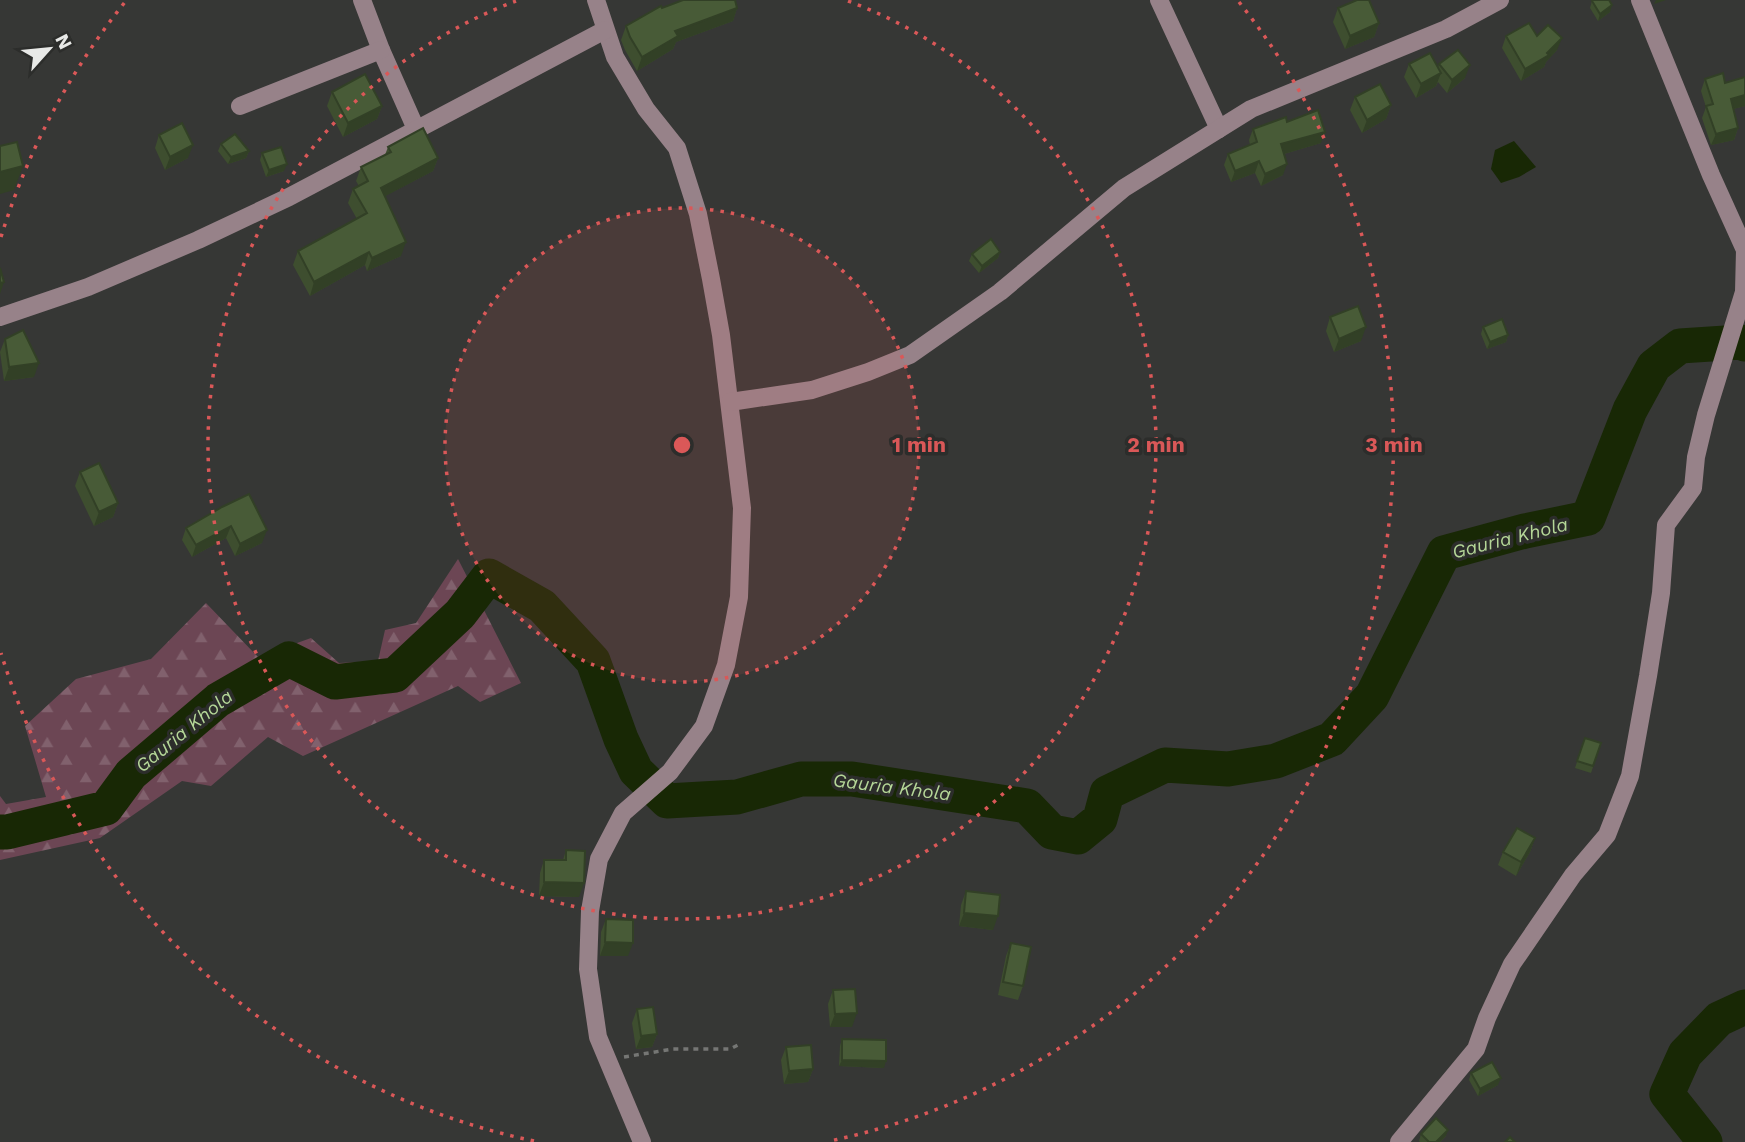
<svg xmlns="http://www.w3.org/2000/svg" width="1745" height="1142" viewBox="0 0 1745 1142" font-family="'Work Sans',sans-serif">
	<style>
		.forest { fill: url(#forest-firs) }
		.water { fill: #182805 }
		.lines { fill: none; stroke-linecap: round; stroke-linejoin: round }
		.river { stroke: #182805; stroke-width: 35 }
		.path { stroke: #757674; stroke-width: 3.5; stroke-dasharray: 5 5; stroke-linecap: butt }
		.minor { stroke: #978289; stroke-width: 18 }
		.wall { fill: #3e4e2f }
		.shaded-wall { fill: #324026 }
		.building { fill: #485b37; stroke: #324026; stroke-width: 2 }
		.ring { fill: none; stroke: #da5858; stroke-width: 3.5; stroke-dasharray: 3.5 7 }
		.labels { text-anchor: middle; dominant-baseline: central; stroke-width: 7; stroke-linejoin: round; paint-order: stroke }
		.water-label { font-size: 19px; font-style: italic; fill: #b5d798; stroke: #2c2d2b }
		.centre { fill: #da5858; stroke: #2c2d2b; stroke-width: 3.5 }
		.ring-label { font-size: 21px; text-anchor: middle; font-weight: bold; fill: #da5858; stroke: #2c2d2b; stroke-width: 7; stroke-linejoin: round; paint-order: stroke }
	</style>
	<defs>
		<pattern id="forest-firs" width="22" height="20" patternUnits="userSpaceOnUse" patternTransform="scale(1.75)"><rect width="22" height="20" fill="#6c4654"/><path d="M5 1l3.5 6h-7zM16 11l3.5 6h-7z" fill="#81616d"/></pattern>
	</defs>
	<rect width="100%" height="100%" fill="#363735"/>
	<!-- forest -->
	<polygon class="forest" points="458,559 521,683 480,702 458,686 303,756 268,737 211,786 182,781 100,838 0,860 0,796 6,804 46,797 25,726 76,679 151,659 206,603 258,657 311,638 339,663 378,661 385,630 416,623"/>
	<!-- water -->
	<polygon class="water" points="1514,141 1536,167 1519,177 1501,183 1491,169 1495,150"/>
	<g class="lines">
		<!-- river -->
		<g class="river">
			<polyline points="0,832 7,832 106,808 131,774 218,700 289,659 335,682 395,675 460,614 489,576 542,606 593,661 621,739 636,771 667,801 737,797 801,779 852,779 1027,806 1052,832 1078,837 1100,819 1107,793 1165,765 1228,769 1276,761 1332,739 1372,696 1444,553 1525,531 1588,518 1630,410 1654,366 1680,346 1741,342 1745,344"/>
			<polyline points="1705,1142 1667,1094 1685,1054 1719,1019 1745,1007"/>
		</g>
		<!-- path -->
		<polyline class="path" points="624,1057 673,1049 730,1049 740,1044"/>
		<!-- minor -->
		<g class="minor">
			<polyline points="362,0 381,50 416,129"/>
			<polyline points="596,0 615,57 646,109 677,148 698,214 711,279 721,335 742,508 739,597 726,665 704,726 670,772 623,813 599,859 590,911 588,969 598,1037 642,1142"/>
			<polyline points="1159,0 1219,129"/>
			<polyline points="240,106 381,50"/>
			<polyline points="0,317 88,287 198,240 289,197 605,30"/>
			<polyline points="730,402 812,390 868,372 910,355 1000,292 1124,188 1251,109 1446,29 1500,0"/>
			<polyline points="1399,1142 1476,1049 1487,1018 1512,964 1573,875 1607,835 1630,776 1648,676 1661,593 1666,525 1693,488 1696,457 1706,415 1744,292 1745,250 1711,175 1640,0"/>
		</g>
	</g>
	<!-- wall -->
	<g class="wall">
		<polygon points="1592,1 1610,12 1598,21 1590,8"/>
		<polygon points="662,8 737,8 733,21 676,42 673,49 637,71 625,50 621,40 626,26"/>
		<polygon points="1338,8 1379,23 1374,37 1345,49 1333,22"/>
		<polygon points="1506,36 1537,36 1557,50 1546,62 1544,67 1521,81 1502,48"/>
		<polygon points="1409,64 1438,68 1439,64 1465,78 1447,93 1438,82 1436,86 1416,98 1404,77"/>
		<polygon points="1745,77 1745,106 1733,109 1738,128 1734,140 1711,145 1702,118 1706,107 1701,91 1705,79 1725,83"/>
		<polygon points="332,92 382,106 377,119 343,137 327,106"/>
		<polygon points="1355,97 1391,105 1386,119 1362,133 1350,110"/>
		<polygon points="1287,122 1321,143 1284,154 1283,175 1261,186 1255,173 1231,182 1224,165 1228,154 1250,145 1249,140 1253,129"/>
		<polygon points="159,135 188,158 165,170 155,148"/>
		<polygon points="221,144 249,151 246,158 228,164 218,151"/>
		<polygon points="388,147 438,158 433,171 385,196 401,256 367,271 365,265 310,296 293,265 298,251 357,219 348,203 353,189 359,186 356,181 361,167 385,155"/>
		<polygon points="262,153 284,171 266,177 260,160"/>
		<polygon points="1000,252 998,258 979,273 969,261 972,254"/>
		<polygon points="1330,317 1361,341 1334,352 1326,331"/>
		<polygon points="1483,327 1508,335 1506,342 1487,349 1481,334"/>
		<polygon points="5,339 34,377 4,381 0,352"/>
		<polygon points="80,472 118,503 113,517 94,526 75,486"/>
		<polygon points="222,507 262,543 235,556 226,538 192,557 182,540 186,528"/>
		<polygon points="1585,738 1601,743 1591,773 1575,768"/>
		<polygon points="1535,838 1530,852 1516,876 1498,865 1503,852"/>
		<polygon points="566,850 579,897 539,896 540,873 544,860 563,860"/>
		<polygon points="966,891 993,930 959,926 961,905"/>
		<polygon points="606,919 628,956 600,956 601,932"/>
		<polygon points="1011,943 1023,986 1018,1000 998,995 1006,956"/>
		<polygon points="833,990 852,1027 830,1027 828,1004"/>
		<polygon points="637,1009 657,1034 652,1047 636,1049 632,1023"/>
		<polygon points="842,1039 884,1068 839,1066 840,1046"/>
		<polygon points="786,1047 813,1069 808,1082 784,1084 781,1060"/>
		<polygon points="1471,1073 1498,1085 1478,1096 1469,1080"/>
		<polygon points="1421,1134 1446,1136 1440,1142 1420,1142 1419,1141"/>
	</g>
	<!-- shaded-wall -->
	<g class="shaded-wall">
		<polygon points="1656,0 1666,0 1654,4"/>
		<polygon points="1612,5 1610,12 1598,21 1600,14"/>
		<polygon points="737,8 733,21 676,42 673,49 637,71 642,57 675,31"/>
		<polygon points="1379,23 1374,37 1345,49 1350,36"/>
		<polygon points="1562,38 1557,50 1546,62 1544,67 1521,81 1525,69 1547,53"/>
		<polygon points="1470,65 1465,78 1447,93 1452,80"/>
		<polygon points="1441,73 1436,86 1416,98 1421,84"/>
		<polygon points="1745,95 1745,106 1726,111 1731,99"/>
		<polygon points="1391,105 1386,119 1362,133 1367,120"/>
		<polygon points="382,106 377,119 343,137 348,123"/>
		<polygon points="1738,128 1734,140 1711,145 1716,134"/>
		<polygon points="1325,132 1321,143 1277,156 1281,144"/>
		<polygon points="193,145 188,158 165,170 170,157"/>
		<polygon points="249,151 246,158 228,164 231,157"/>
		<polygon points="438,158 433,171 376,201 381,188"/>
		<polygon points="1259,161 1255,173 1231,182 1235,171"/>
		<polygon points="287,164 284,171 266,177 269,170"/>
		<polygon points="1287,164 1283,175 1261,186 1265,174"/>
		<polygon points="23,166 14,190 0,194 0,172"/>
		<polygon points="406,242 401,256 367,271 372,258"/>
		<polygon points="369,252 365,265 310,296 314,282"/>
		<polygon points="1000,252 998,258 979,273 982,266"/>
		<polygon points="4,282 0,294 0,283"/>
		<polygon points="1366,327 1361,341 1334,352 1339,339"/>
		<polygon points="1508,335 1506,342 1487,349 1490,342"/>
		<polygon points="39,363 34,377 4,381 9,367"/>
		<polygon points="118,503 113,517 94,526 99,512"/>
		<polygon points="231,526 226,538 192,557 196,545"/>
		<polygon points="267,530 262,543 235,556 240,544"/>
		<polygon points="1535,838 1530,852 1516,876 1521,862"/>
		<polygon points="544,882 584,883 579,897 539,896"/>
		<polygon points="964,913 998,916 993,930 959,926"/>
		<polygon points="605,942 633,943 628,956 600,956"/>
		<polygon points="857,1013 852,1027 830,1027 835,1014"/>
		<polygon points="657,1034 652,1047 636,1049 641,1036"/>
		<polygon points="842,1060 886,1061 884,1068 839,1066"/>
		<polygon points="813,1069 808,1082 784,1084 789,1071"/>
		<polygon points="1501,1078 1498,1085 1478,1096 1480,1089"/>
		<polygon points="1448,1130 1446,1136 1440,1142 1436,1142"/>
	</g>
	<!-- building -->
	<g class="building">
		<polygon points="683,0 735,0 737,8 675,31 678,36 642,57 630,37 626,26 661,6 662,8"/>
		<polygon points="1357,0 1369,0 1379,23 1350,36 1338,8"/>
		<polygon points="1593,0 1609,0 1612,5 1600,14 1592,1"/>
		<polygon points="1529,23 1537,36 1548,25 1562,38 1547,53 1549,55 1525,69 1506,36"/>
		<polygon points="1458,50 1470,65 1452,80 1439,64"/>
		<polygon points="1430,53 1441,73 1421,84 1409,64"/>
		<polygon points="1723,73 1725,83 1745,77 1745,95 1731,99 1738,128 1716,134 1706,106 1713,104 1705,79"/>
		<polygon points="365,74 382,106 348,123 332,92"/>
		<polygon points="1380,84 1391,105 1367,120 1355,97"/>
		<polygon points="1318,110 1325,132 1281,144 1287,164 1265,174 1259,161 1235,171 1228,154 1257,142 1253,129 1286,117 1287,122"/>
		<polygon points="182,123 193,145 170,157 159,135"/>
		<polygon points="423,128 438,158 381,188 406,242 372,258 369,252 314,282 298,251 367,213 353,189 368,181 361,167 391,152 388,147"/>
		<polygon points="235,134 249,151 231,157 221,144"/>
		<polygon points="17,142 23,166 0,172 0,146"/>
		<polygon points="281,147 287,164 269,170 262,153"/>
		<polygon points="991,239 1000,252 982,266 972,254"/>
		<polygon points="0,268 4,282 0,283"/>
		<polygon points="1358,306 1366,327 1339,339 1330,317"/>
		<polygon points="1502,319 1508,335 1490,342 1483,327"/>
		<polygon points="23,330 39,363 9,367 5,339"/>
		<polygon points="99,463 118,503 99,512 80,472"/>
		<polygon points="249,494 267,530 240,544 231,526 196,545 186,528 222,507"/>
		<polygon points="1585,738 1601,743 1593,766 1577,761"/>
		<polygon points="1517,828 1535,838 1521,862 1503,852"/>
		<polygon points="566,850 585,851 584,883 544,882 544,860 566,860"/>
		<polygon points="966,891 1000,895 998,916 964,913"/>
		<polygon points="606,919 633,920 633,943 605,942"/>
		<polygon points="1011,943 1031,947 1023,986 1003,982"/>
		<polygon points="855,989 857,1013 835,1014 833,990"/>
		<polygon points="653,1007 657,1034 641,1036 637,1009"/>
		<polygon points="842,1039 886,1040 886,1061 842,1060"/>
		<polygon points="811,1045 813,1069 789,1071 786,1047"/>
		<polygon points="1492,1062 1501,1078 1480,1089 1471,1073"/>
		<polygon points="1436,1118 1448,1130 1436,1142 1429,1142 1421,1134"/>
		<polygon points="1510,1137 1515,1142 1505,1142"/>
	</g>
	<!-- distance rings -->
	<circle cx="682" cy="445" r="237" fill="#da5858" fill-opacity=".12"/>
	<g class="ring">
		<circle cx="682" cy="445" r="237"/>
		<path d="M848 1A474 474 0 1 1 516 1"/>
		<path d="M534 1141A712 712 0 0 1 1 653M1 237A712 712 0 0 1 125 2M1239 2A712 712 0 0 1 830 1141"/>
	</g>
	<g class="labels">
		<!-- water labels -->
		<g class="water-label">
			<text transform="translate(1510 538) rotate(-14)">Gauria Khola</text>
			<text transform="translate(184 731) rotate(-39)">Gauria Khola</text>
			<text transform="translate(892 787) rotate(7)">Gauria Khola</text>
		</g>
	</g>
	<circle cx="682" cy="445" r="10" class="centre"/>
	<g class="ring-label">
		<text x="919" y="452">1 min</text>
		<text x="1156" y="452">2 min</text>
		<text x="1394" y="452">3 min</text>
	</g>
	<!-- north arrow -->
	<g transform="translate(49 49) rotate(63)" stroke="#2c2d2b" stroke-width="5" paint-order="stroke">
	<path d="M0-5L12 26L0 18L-12 26Z" fill="#e8e9e7"/>
	<text y="-10" font-size="19" font-weight="bold" text-anchor="middle" fill="#e8e9e7">N</text>
	</g>
</svg>
